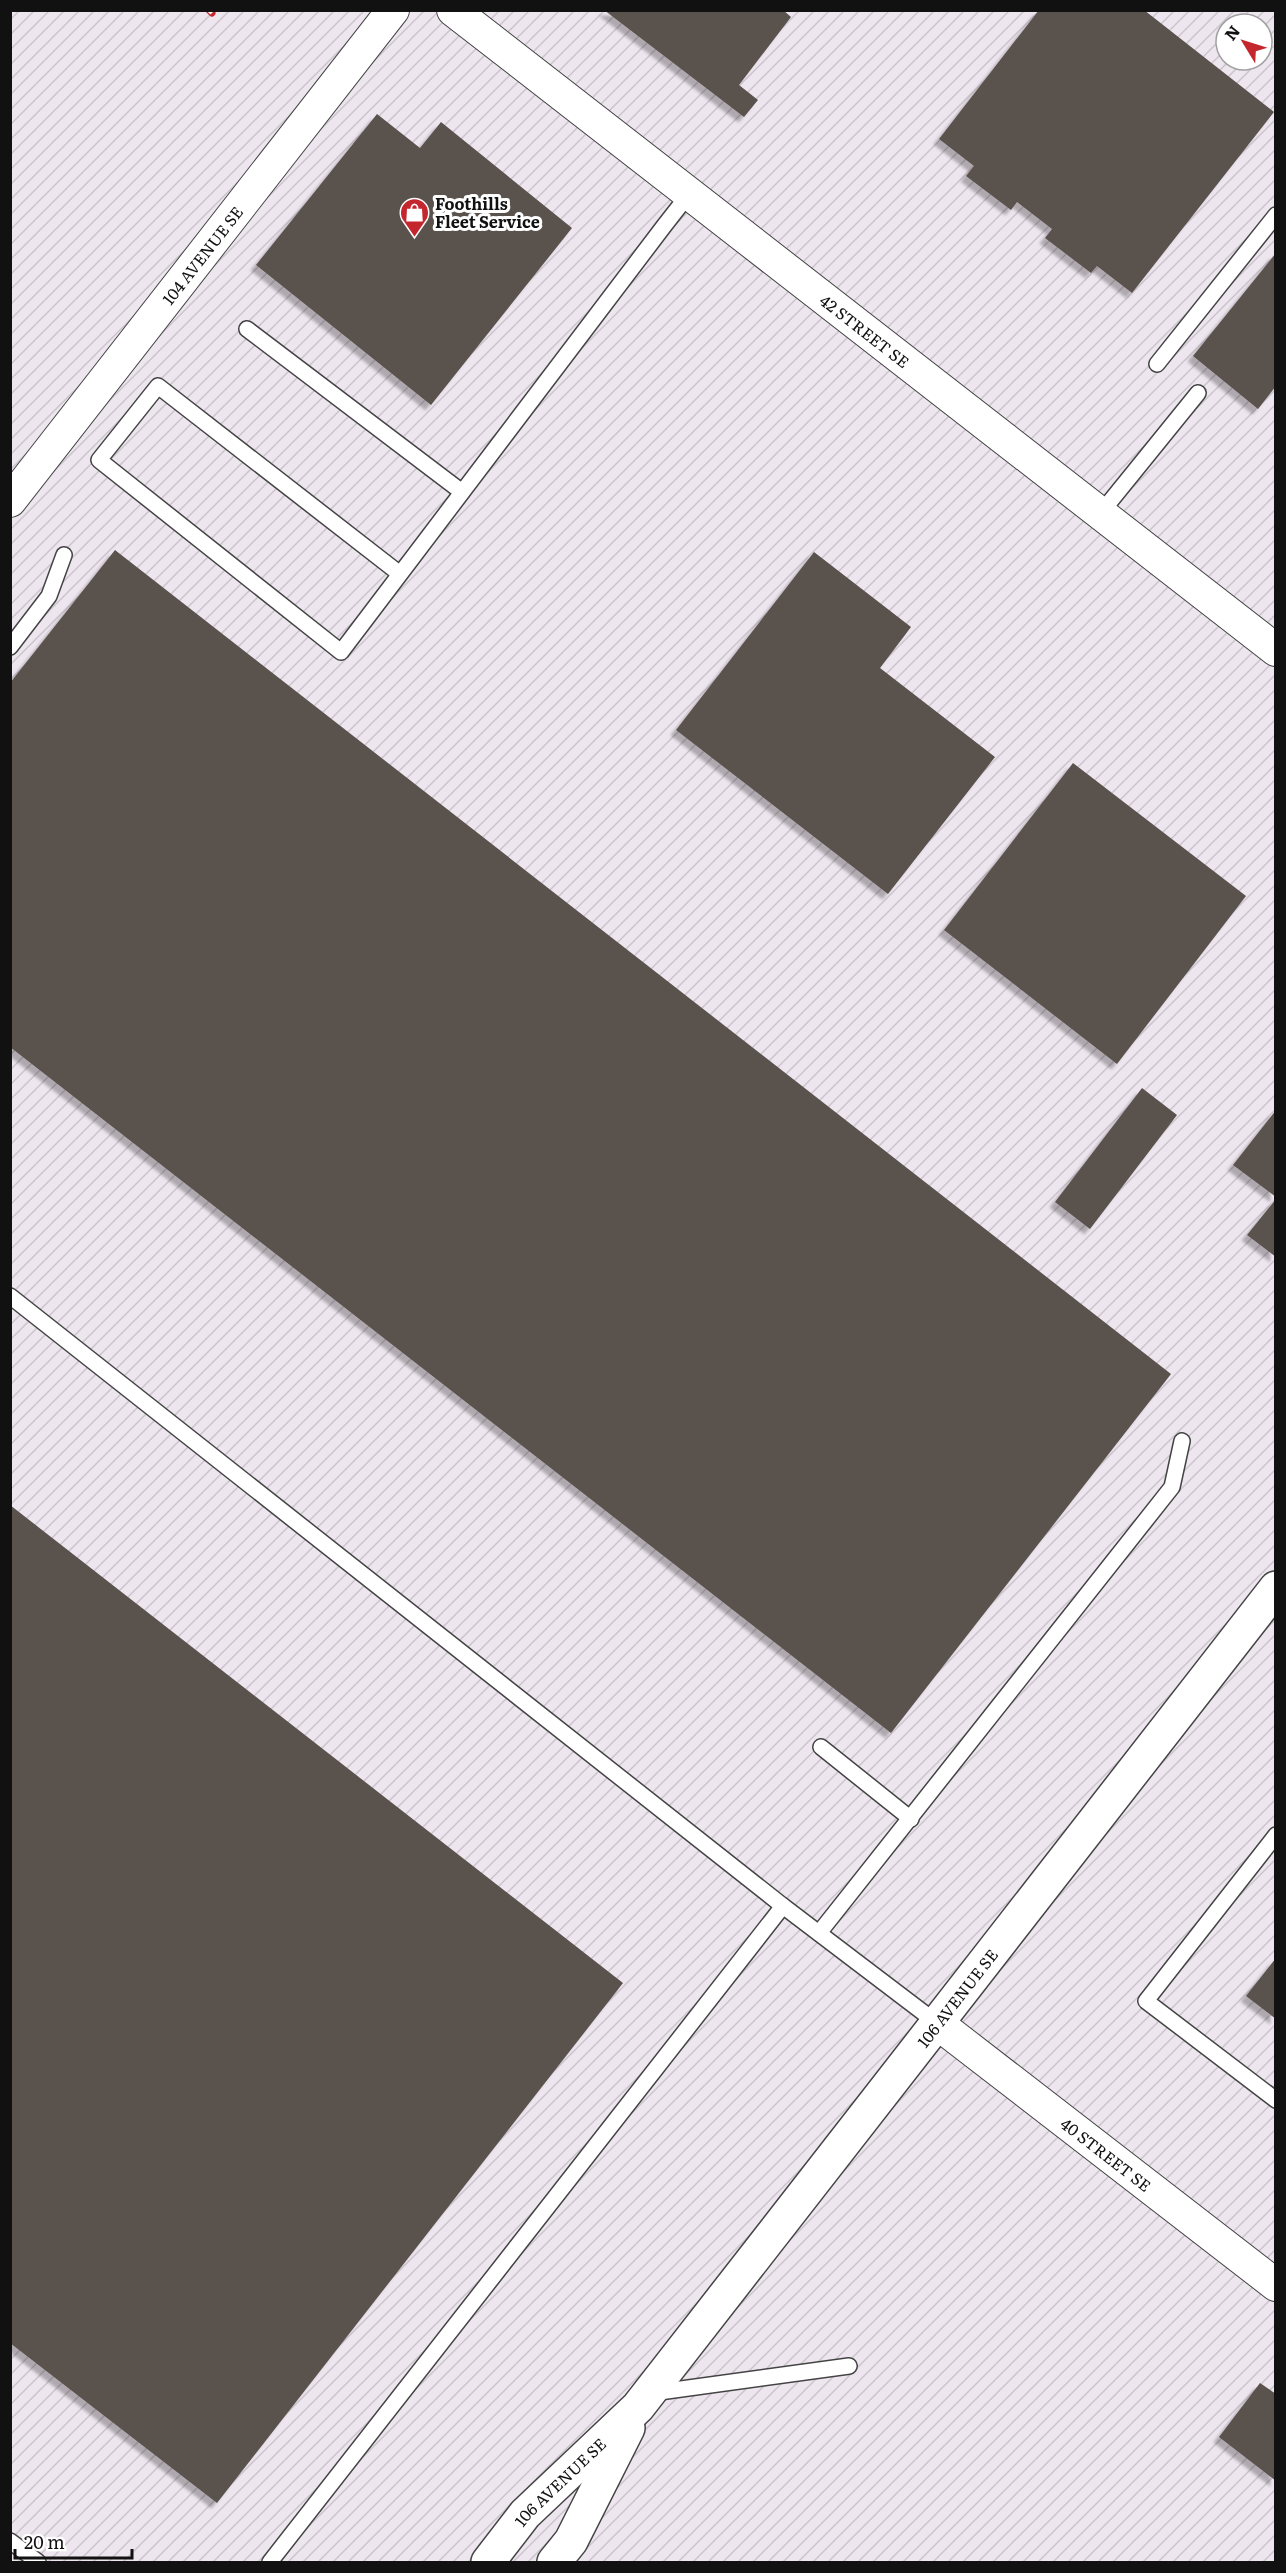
<svg xmlns="http://www.w3.org/2000/svg" width="1286" height="2573" viewBox="0 0 1286 2573" font-family="Literata,serif">
	<style>
		.industrial { fill: url(#industrial-furrows); fill-rule: evenodd }
		.building { fill: #5a524d; filter: url(#shadow) }
		.lines { fill: none; stroke-linecap: round; stroke-linejoin: round }
		.service-casing { stroke: #444; stroke-width: 18 }
		.minor-casing { stroke: #444; stroke-width: 34 }
		.tertiary-casing { stroke: #444; stroke-width: 36 }
		.service { stroke: #fff; stroke-width: 15 }
		.minor { stroke: #fff; stroke-width: 32 }
		.tertiary { stroke: #fff; stroke-width: 33 }
		.rail-casing { stroke: #c4262e; stroke-width: 7 }
		.rail { stroke: #fff; stroke-width: 4.5; stroke-dasharray: 14; stroke-linecap: butt }
		.labels { text-anchor: middle; dominant-baseline: central; stroke-width: 6; stroke-linejoin: round; paint-order: stroke }
		.poi-label { font-size: 16px; font-weight: bold; fill: #111; stroke: #fff; text-anchor: start }
		.street-label { font-size: 16px; fill: #111; stroke: #fff }
	</style>
	<defs>
		<pattern id="industrial-furrows" width="10" height="10" patternUnits="userSpaceOnUse" patternTransform="scale(1.5)"><rect width="10" height="10" fill="#eee6ef"/><path d="M-1 1l2-2M0 10L10 0M9 11l2-2" fill="none" stroke="#cbc4cc"/></pattern>
		<filter id="shadow"><feDropShadow dx="-5.5" dy="5.5" stdDeviation="1.5" flood-color="#0004"/></filter>
	</defs>
	<rect width="100%" height="100%" fill="#fffdf5"/>
	<!-- industrial -->
	<path class="industrial" d="M11 11H1275V2562H11ZM1226 24H1262V60H1226Z"/>
	<!-- building -->
	<g class="building">
		<polygon points="604,10 783,10 791,17 739,85 758,100 744,117"/>
		<polygon points="1039,10 1144,10 1274,112 1132,293 1097,266 1091,273 1045,238 1052,229 1017,202 1011,210 966,176 974,166 939,139"/>
		<polygon points="377,114 420,148 441,122 572,228 431,405 256,265"/>
		<polygon points="1276,253 1276,386 1258,409 1193,356"/>
		<polygon points="115,550 1171,1374 891,1733 10,1047 10,683"/>
		<polygon points="814,552 911,627 880,668 995,757 888,894 676,730"/>
		<polygon points="1073,763 1246,896 1117,1064 944,930"/>
		<polygon points="1142,1088 1177,1115 1090,1229 1055,1202"/>
		<polygon points="1276,1110 1276,1197 1233,1165"/>
		<polygon points="1276,1199 1276,1257 1247,1235"/>
		<polygon points="10,1505 623,1983 217,2503 10,2343"/>
		<polygon points="1276,1958 1276,2019 1246,1996"/>
		<polygon points="1260,2383 1276,2394 1276,2481 1219,2437"/>
	</g>
	<g class="lines">
		<defs>
			<g id="service">
				<polyline points="247,329 462,492"/>
				<polyline points="1157,364 1276,215"/>
				<polyline points="1100,514 1198,393"/>
				<path d="M400 574 158 386 99 460 341 652C449 510 556 368 664 226L689 194"/>
				<polyline points="10,647 49,596 64,555"/>
				<polyline points="10,1296 783,1906"/>
				<polyline points="821,1747 911,1819"/>
				<polyline points="1276,1835 1146,2001 1276,2100"/>
				<polyline points="819,1933 1172,1487 1182,1441"/>
				<polyline points="652,2393 849,2366"/>
				<polyline points="10,2541 38,2562"/>
				<polyline points="270,2562 783,1906 937,2023"/>
			</g>
			<g id="minor">
				<path id="s1" d="M453 10 1276 650"/>
				<path id="s2" d="M10 501 393 10"/>
				<path id="s3" d="M937 2023 1276 2285"/>
			</g>
			<g id="tertiary">
				<path id="s4" d="M488 2562 525 2514 638 2407 1276 1588"/>
				<polyline points="554,2562 571,2541 628,2428"/>
			</g>
		</defs>
		<!-- service casing -->
		<use href="#service" class="service-casing"/>
		<!-- minor casing -->
		<use href="#minor" class="minor-casing"/>
		<!-- tertiary casing -->
		<use href="#tertiary" class="tertiary-casing"/>
		<!-- service -->
		<use href="#service" class="service"/>
		<!-- minor -->
		<use href="#minor" class="minor"/>
		<!-- tertiary -->
		<use href="#tertiary" class="tertiary"/>
		<defs>
			<polyline id="rail" points="209,10 212,13"/>
		</defs>
		<!-- rail casing -->
		<use href="#rail" class="rail-casing"/>
		<!-- rail -->
		<use href="#rail" class="rail"/>
	</g>
	<!-- icons -->
	<defs>
		<symbol id="shop-pin" viewBox="-11 -11 22 30"><path d="M0 17L-7.5 6A9.5 9.5 0 1 1 7.5 6Z" fill="#c4262e" stroke="#fff"/><path d="M-5-2.5h2.3a2.7 3.5 0 0 1 5.4 0H5L5.5 6h-11ZM-1.5-2.5h3a1.5 2.3 0 0 0-3 0Z" fill="#fff"/></symbol>
	</defs>
	<g fill-rule="evenodd">
		<use href="#shop-pin" x="398" y="196" width="33" height="45"/>
	</g>
	<g class="labels">
		<!-- poi labels -->
		<g class="poi-label">
			<text x="435" y="203">Foothills<tspan x="435" dy="18">Fleet Service</tspan></text>
		</g>
		<!-- street labels -->
		<g class="street-label">
			<text stroke="none"><textPath href="#s2" startOffset="312">104 AVENUE SE</textPath></text>
			<text stroke="none"><textPath href="#s1" startOffset="522">42 STREET SE</textPath></text>
			<text stroke="none"><textPath href="#s4" startOffset="735">106 AVENUE SE</textPath></text>
			<text stroke="none"><textPath href="#s3" startOffset="214">40 STREET SE</textPath></text>
			<text stroke="none"><textPath href="#s4" startOffset="108">106 AVENUE SE</textPath></text>
		</g>
	</g>
	<!-- border -->
	<rect width="1286" height="2573" fill="none" stroke="#111111" stroke-width="24"/>
	<!-- north arrow -->
	<g transform="translate(1244 42) rotate(308)"><circle r="28" fill="#ffffff" stroke="#a0a0a0" stroke-width="1.5"/>
	<path d="M0-4.5L10 22L0 15L-10 22Z" fill="#c4262e"/>
	<text y="-9" font-size="16" font-weight="bold" text-anchor="middle" fill="#111111">N</text>
	</g>
	<!-- scale -->
	<path d="M15 2549v9h117v-9" fill="none" stroke="#111111" stroke-width="3"/>
	<text x="24" y="2549" font-size="18" fill="#111111" stroke="#ffffff" stroke-width="4.5" paint-order="stroke">20 m</text>
</svg>
